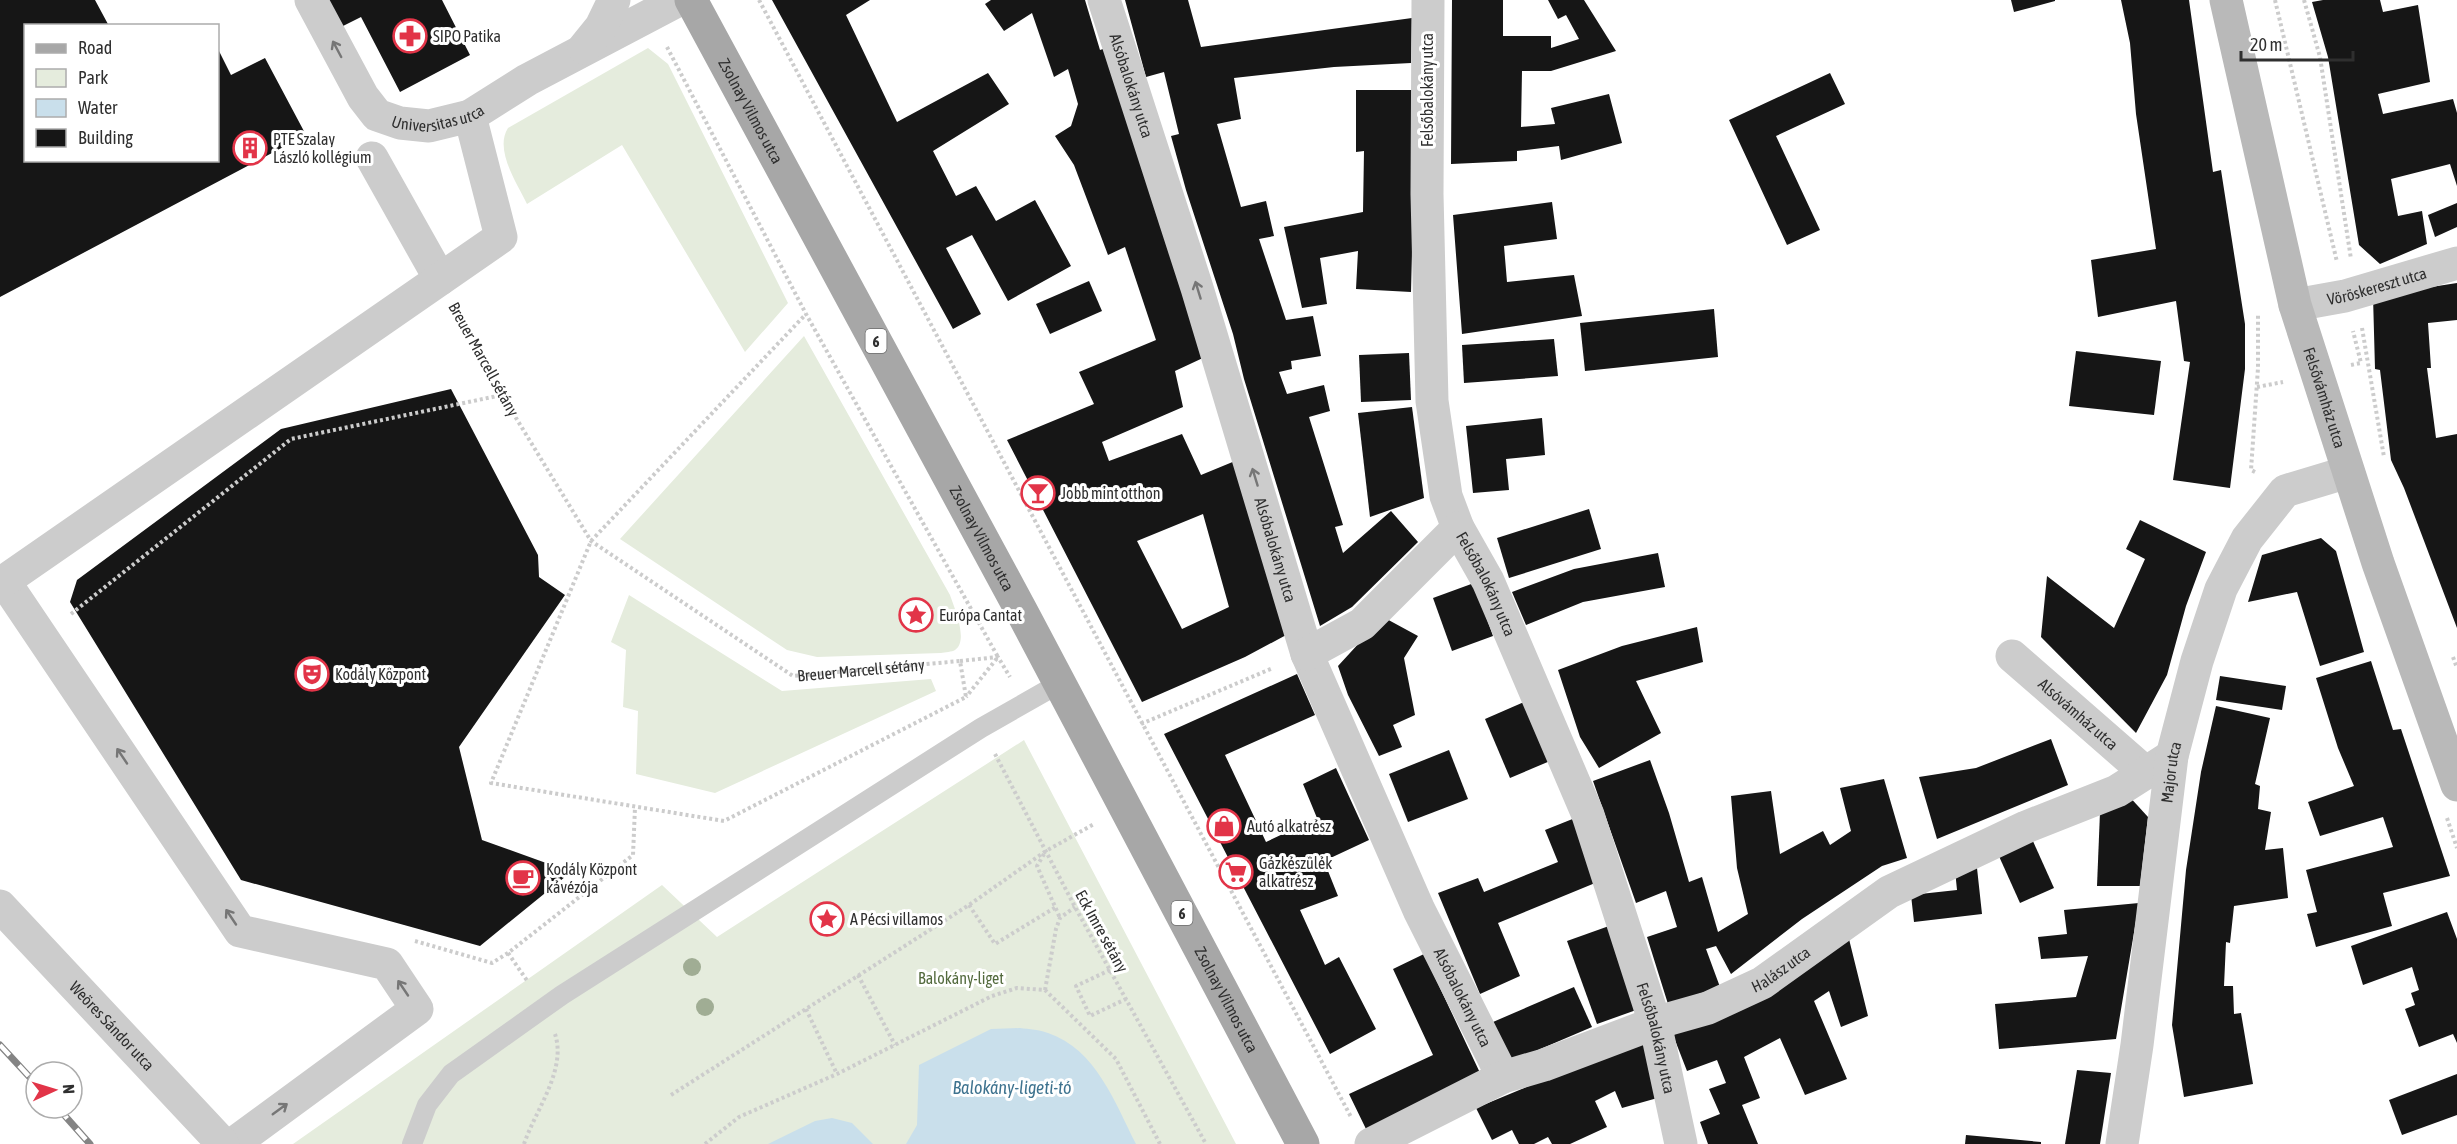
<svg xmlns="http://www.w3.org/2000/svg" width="2457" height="1144" viewBox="0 0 2457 1144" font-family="'Asap Condensed',sans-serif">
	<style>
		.green { fill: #e5ecdd }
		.water { fill: #c9dfeb }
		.building { fill: #161616; fill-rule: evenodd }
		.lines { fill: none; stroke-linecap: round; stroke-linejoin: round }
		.path { stroke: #ccc; stroke-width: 4; stroke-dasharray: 3 3; stroke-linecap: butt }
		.lane { stroke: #ccc; stroke-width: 20 }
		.street { stroke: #ccc; stroke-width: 33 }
		.secondary { stroke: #b9b9b9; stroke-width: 33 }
		.primary { stroke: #a7a7a7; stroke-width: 33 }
		.rail-casing { stroke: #848484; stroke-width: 7 }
		.rail { stroke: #fff; stroke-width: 4.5; stroke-dasharray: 14; stroke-linecap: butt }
		.tree { fill: #a0ad94 }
		.oneway { stroke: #767676 }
		.labels { text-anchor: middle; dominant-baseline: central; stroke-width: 6; stroke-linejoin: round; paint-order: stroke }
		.shield { fill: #fff; stroke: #6d6d6d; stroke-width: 1.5 }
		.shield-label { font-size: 15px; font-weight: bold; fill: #2f2f2f }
		.poi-label { font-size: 16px; fill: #2f2f2f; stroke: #fff; text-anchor: start }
		.street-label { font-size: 16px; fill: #2f2f2f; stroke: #fff }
		.park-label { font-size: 16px; fill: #536a3d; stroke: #fff }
		.water-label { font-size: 18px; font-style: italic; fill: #3e738f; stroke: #fff }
	</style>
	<rect width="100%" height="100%" fill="#fff"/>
	<!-- green -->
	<g class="green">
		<path d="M648 48 668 64 788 303 745 352 622 145 527 204C517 183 494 150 508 128Z"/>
		<path d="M804 336 950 595C954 607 969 641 955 650 952 652 945 652 941 653L817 657 787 650 620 539Z"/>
		<polygon points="629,595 782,691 931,679 936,691 715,793 636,774 638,711 623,707 626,650 611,642"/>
		<polygon points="1024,740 1236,1144 293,1144 662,885 717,937"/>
	</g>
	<!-- water -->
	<g class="water">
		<path d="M1020 1028C1029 1029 1040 1030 1048 1033 1096 1049 1115 1103 1136 1144H906L917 1125 919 1065 991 1029Z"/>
		<polygon points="832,1118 852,1123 873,1144 768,1144 815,1121"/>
	</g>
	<!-- building -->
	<g class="building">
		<polygon points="0,0 95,0 109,26 26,26 26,160 218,160 218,49 231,75 265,58 306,135 0,297"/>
		<polygon points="319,0 442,0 470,55 400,92 361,17 335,30"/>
		<polygon points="772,0 870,0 846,15 897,122 988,73 1009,104 933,151 956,196 976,186 996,221 1035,200 1071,266 1008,301 972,235 946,248 981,314 953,329"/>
		<path d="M991 0H1085L1100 50 1106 48 1205 357 1175 371 1183 407 1102 442 1109 461 1182 434 1201 475 1235 461 1288 634 1245 657 1142 702 1007 440 1094 404 1079 372 1156 340 1125 247 1108 255 1074 165 1055 136 1071 126 1078 104 1068 69 1054 77 1032 13 1004 31 985 4ZM1203 514 1229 607 1182 629 1137 541Z"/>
		<polygon points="1125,0 1188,0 1201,47 1412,18 1411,63 1334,67 1234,78 1241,119 1217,124 1241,207 1266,201 1274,236 1259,239 1286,320 1313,316 1321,356 1291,361 1292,369 1279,372 1287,394 1324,385 1330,411 1309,417 1343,525 1335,527 1343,553 1391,511 1418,542 1352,607 1320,626 1244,379 1233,334 1186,190 1171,136 1179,134 1164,72 1146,77"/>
		<polygon points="1452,0 1503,0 1503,36 1551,36 1551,48 1579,39 1566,15 1558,19 1548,0 1584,0 1616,51 1551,71 1522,71 1521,127 1555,124 1551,108 1609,94 1622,143 1561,160 1559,146 1517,151 1517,161 1451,164"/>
		<polygon points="2011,0 2055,0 2055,1 2014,12"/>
		<polygon points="2121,0 2189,0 2213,172 2221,170 2245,324 2245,369 2230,488 2173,480 2190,362 2184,361 2176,301 2098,317 2091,260 2156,249 2136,114 2130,43"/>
		<polygon points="2323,0 2380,0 2383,12 2418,5 2430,82 2378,94 2383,114 2453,99 2457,113 2457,186 2450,164 2391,179 2398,216 2422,211 2427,244 2380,264 2359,245 2328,57 2312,2"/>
		<polygon points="1830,73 1845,104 1776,136 1820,230 1787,245 1729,120"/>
		<polygon points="1356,90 1416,90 1411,292 1356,289 1358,251 1320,258 1327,304 1302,308 1284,227 1363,212 1364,151 1356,152"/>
		<polygon points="1552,202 1557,239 1504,246 1507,282 1574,275 1582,316 1462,334 1453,215"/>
		<polygon points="2457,203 2457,227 2435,237 2428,215"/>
		<polygon points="1089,281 1102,311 1050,334 1036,304"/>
		<polygon points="2457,283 2457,320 2428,323 2431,368 2427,368 2436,438 2457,434 2457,628 2404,488 2391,460 2380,370 2375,369 2373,296"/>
		<polygon points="1714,309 1718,357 1585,371 1580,323"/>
		<polygon points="1554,339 1558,376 1464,383 1462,345"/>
		<polygon points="2076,351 2161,361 2154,415 2069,406"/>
		<polygon points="1409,353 1411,400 1361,402 1359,355"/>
		<polygon points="451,389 538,555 539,577 565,595 459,747 482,840 571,872 480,946 241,880 70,602 77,580 281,429"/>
		<polygon points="1412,407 1424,498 1370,517 1358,413"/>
		<polygon points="1542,418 1545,455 1506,459 1509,490 1473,493 1466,426"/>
		<polygon points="1589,509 1601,549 1509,578 1497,538"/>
		<polygon points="2140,520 2206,552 2186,606 2167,675 2136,733 2041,637 2047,576 2114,628 2145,559 2126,549"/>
		<polygon points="2321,538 2336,551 2364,652 2320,666 2297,592 2248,602 2262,555"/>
		<polygon points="1658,553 1665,587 1583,602 1526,625 1512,592 1574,569"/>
		<polygon points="1474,583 1493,636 1452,651 1433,598"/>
		<polygon points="1383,617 1418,636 1404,658 1415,715 1393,725 1402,747 1379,756 1348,695 1338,666"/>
		<polygon points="1697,627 1703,662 1636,681 1661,733 1599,768 1580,737 1558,670 1622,646"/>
		<polygon points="2371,661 2393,730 2401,729 2450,876 2383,893 2392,926 2316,947 2307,914 2317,912 2306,870 2393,847 2383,817 2320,836 2308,802 2354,786 2338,748 2316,678"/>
		<polygon points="1297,674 1315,715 1225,755 1266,842 1317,818 1303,784 1336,768 1369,840 1324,861 1338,896 1300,910 1325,965 1339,957 1376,1029 1330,1054 1164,734"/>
		<polygon points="2220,676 2286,686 2282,710 2216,700"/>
		<polygon points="1524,702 1550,761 1510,778 1485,719"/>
		<polygon points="2216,706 2270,718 2255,784 2260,786 2258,809 2271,812 2265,850 2283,848 2288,898 2234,906 2230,943 2226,942 2224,986 2233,986 2234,1014 2241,1013 2253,1084 2184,1097 2172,1025 2186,870 2201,772"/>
		<polygon points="2051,739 2068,785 1937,839 1919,777 1976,768"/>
		<polygon points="1449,750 1468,799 1408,822 1389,774"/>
		<polygon points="1650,760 1669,813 1689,882 1702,877 1718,932 1748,914 1737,868 1731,796 1771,791 1780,854 1823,831 1830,845 1851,831 1840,788 1884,779 1907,858 1882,866 1802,919 1731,974 1716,946 1706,949 1720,987 1668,1004 1647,937 1677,927 1666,891 1636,903 1593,781"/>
		<polygon points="2127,794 2148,817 2140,886 2097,886 2100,812"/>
		<polygon points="1575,818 1600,881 1498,923 1520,976 1480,994 1438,893 1478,878 1484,892 1558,862 1545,830"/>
		<polygon points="2032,839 2054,888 2020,903 1998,854"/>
		<polygon points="1977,868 1982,914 1914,922 1911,895 1957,890 1955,870"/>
		<polygon points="2139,903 2116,1039 1999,1049 1995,1004 2076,997 2088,956 2041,959 2038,937 2067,934 2064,910"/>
		<polygon points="2447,912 2457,939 2457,1043 2453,1034 2419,1047 2405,1009 2415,1005 2411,993 2419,990 2412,967 2363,985 2351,946"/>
		<polygon points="1609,926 1639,1009 1597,1024 1567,941"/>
		<polygon points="1848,935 1868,1016 1841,1027 1829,991 1814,1001 1847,1079 1805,1095 1780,1038 1744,1057 1760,1098 1742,1105 1758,1144 1708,1144 1700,1122 1720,1114 1709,1089 1726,1083 1717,1060 1687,1071 1673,1035"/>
		<polygon points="1424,954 1481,1075 1366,1129 1349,1094 1433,1055 1393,969"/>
		<polygon points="1574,987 1592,1027 1510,1062 1493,1022"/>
		<polygon points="1642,1039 1661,1097 1622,1108 1615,1091 1595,1101 1607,1127 1570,1144 1552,1144 1548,1137 1534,1144 1519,1144 1512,1130 1492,1140 1476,1108"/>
		<polygon points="2077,1070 2111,1073 2100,1144 2065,1144"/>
		<polygon points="2457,1074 2457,1115 2402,1135 2389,1100"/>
		<polygon points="1966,1135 2041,1142 2041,1144 1965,1144"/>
	</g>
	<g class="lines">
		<!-- path -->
		<g class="path">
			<polyline points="759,0 1351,1117"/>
			<polyline points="2275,0 2337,262"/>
			<polyline points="2304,0 2320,57 2351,259"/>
			<polyline points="667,47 806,314 998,657 966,697"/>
			<path id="s1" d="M458 312 502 395 591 541 793 676 960 661 966 697 724 821 491 783 591 541 806 314"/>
			<polyline points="2362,328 2384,457"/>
			<polyline points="2351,365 2361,363 2353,331"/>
			<polyline points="2257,387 2283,382"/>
			<polyline points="2255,472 2251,470 2258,368 2258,314"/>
			<polyline points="71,614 291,439 502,395"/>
			<polyline points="2453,657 2457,668"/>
			<polyline points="960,661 998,657 1010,677"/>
			<polyline points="1141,724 1273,668"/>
			<polyline points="995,754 1075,907 1206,1144"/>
			<polyline points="2447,818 2457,848"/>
			<polyline points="1044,854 1037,866 1060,918"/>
			<polyline points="969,905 995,944 1056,907"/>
			<polyline points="415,941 492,963 508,953 633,855 635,807"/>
			<polyline points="508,953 528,982"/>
			<polyline points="1110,970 1076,986 1090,1016 1126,999"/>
			<polyline points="858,975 895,1045"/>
			<polyline points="1045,990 1056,929 1060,918 1075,907"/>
			<polyline points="806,1009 837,1074"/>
			<polyline points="671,1095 969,905 1046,851 1094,824"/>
			<path d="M524 1144C535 1111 567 1070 555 1034"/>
			<polyline points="705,1144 739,1117 837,1074 992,996 1017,988 1045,990 1116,1059 1160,1144"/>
		</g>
		<!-- lane -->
		<polyline class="lane" points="412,1144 427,1105 451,1074 562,995 981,728 1060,683"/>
		<!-- street -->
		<g class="street">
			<path id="s2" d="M311 0 363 97 377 115 400 123 429 126 470 116 527 80 679 0"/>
			<path id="s3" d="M1104 0 1197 288 1307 654 1419 910 1503 1077"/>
			<path id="s4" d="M1428 0 1427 194 1432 401 1446 496 1458 528 1488 581 1588 815 1655 1023 1681 1144"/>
			<polyline points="584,48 601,27 614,0"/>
			<polyline points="372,158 440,279"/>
			<path id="s5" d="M2295 305 2345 296 2457 263"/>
			<polyline points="4,581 240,931 387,964 417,1009 233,1144"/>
			<polyline points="0,584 501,237 470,116"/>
			<polyline points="1307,654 1362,624 1458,528"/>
			<path id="s6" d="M2012 656 2146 773"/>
			<path id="s7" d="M0 906 223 1144"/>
			<path id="s8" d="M1371 1144 1503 1077 1544 1065 1655 1023 1708 1008 1762 983 1889 892 2026 827 2117 791 2172 756"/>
			<path id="s9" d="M2122 1144 2137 1045 2172 756 2197 661 2221 589 2247 539 2285 491 2348 472"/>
		</g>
		<!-- secondary -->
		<path class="secondary" id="s10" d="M2226 0 2295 305 2378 563 2457 785"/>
		<!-- primary -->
		<path class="primary" id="s11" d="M691 0 1023 614 1303 1144"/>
		<defs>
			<g id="rail">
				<polyline points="0,1045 36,1084"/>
				<polyline points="58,1108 90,1144"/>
			</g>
		</defs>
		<!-- rail casing -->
		<use href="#rail" class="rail-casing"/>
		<!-- rail -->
		<use href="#rail" class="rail"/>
	</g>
	<!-- trees -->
	<g class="tree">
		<circle cx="692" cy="967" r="9"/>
		<circle cx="705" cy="1007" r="9"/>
	</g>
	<!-- one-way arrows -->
	<defs><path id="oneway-shaft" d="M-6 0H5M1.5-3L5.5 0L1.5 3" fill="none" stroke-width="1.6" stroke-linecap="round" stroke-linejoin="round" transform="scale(1.5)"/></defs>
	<g class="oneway">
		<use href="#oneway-shaft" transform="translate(337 49) rotate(-118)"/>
		<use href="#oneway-shaft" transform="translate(1198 290) rotate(-107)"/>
		<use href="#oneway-shaft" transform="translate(1255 477) rotate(-107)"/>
		<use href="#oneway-shaft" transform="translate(122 756) rotate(-124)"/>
		<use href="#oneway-shaft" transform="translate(231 917) rotate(-124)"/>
		<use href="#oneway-shaft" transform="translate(403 988) rotate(-124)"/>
		<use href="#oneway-shaft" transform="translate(280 1109) rotate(-36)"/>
	</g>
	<!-- icons -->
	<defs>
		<symbol id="pharmacy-ring" viewBox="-11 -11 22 22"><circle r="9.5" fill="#fff" stroke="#e23448" stroke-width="1.5"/><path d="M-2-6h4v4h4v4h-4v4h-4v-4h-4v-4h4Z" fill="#e23448"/></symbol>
		<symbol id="building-ring" viewBox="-11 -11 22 22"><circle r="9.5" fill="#fff" stroke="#e23448" stroke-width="1.5"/><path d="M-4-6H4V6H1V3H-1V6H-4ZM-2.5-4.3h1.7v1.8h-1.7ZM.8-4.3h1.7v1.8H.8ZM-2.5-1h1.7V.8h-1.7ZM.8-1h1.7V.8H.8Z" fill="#e23448"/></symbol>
		<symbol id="bar-ring" viewBox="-11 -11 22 22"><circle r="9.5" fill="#fff" stroke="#e23448" stroke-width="1.5"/><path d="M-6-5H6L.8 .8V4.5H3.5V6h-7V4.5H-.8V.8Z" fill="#e23448"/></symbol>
		<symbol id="sight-ring" viewBox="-11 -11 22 22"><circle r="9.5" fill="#fff" stroke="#e23448" stroke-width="1.5"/><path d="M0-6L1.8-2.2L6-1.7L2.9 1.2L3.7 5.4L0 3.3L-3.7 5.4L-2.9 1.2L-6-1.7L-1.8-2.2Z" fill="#e23448"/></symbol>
		<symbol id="theatre-ring" viewBox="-11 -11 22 22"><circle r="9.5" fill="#fff" stroke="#e23448" stroke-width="1.5"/><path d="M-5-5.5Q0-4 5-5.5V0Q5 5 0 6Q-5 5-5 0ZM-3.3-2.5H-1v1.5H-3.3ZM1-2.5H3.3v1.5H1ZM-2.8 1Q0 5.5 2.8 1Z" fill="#e23448"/></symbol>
		<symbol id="shop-ring" viewBox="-11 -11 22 22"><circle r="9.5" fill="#fff" stroke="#e23448" stroke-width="1.5"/><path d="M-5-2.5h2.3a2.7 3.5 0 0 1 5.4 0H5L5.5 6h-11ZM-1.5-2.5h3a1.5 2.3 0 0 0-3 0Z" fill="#e23448"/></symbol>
		<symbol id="supermarket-ring" viewBox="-11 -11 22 22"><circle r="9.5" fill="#fff" stroke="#e23448" stroke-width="1.5"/><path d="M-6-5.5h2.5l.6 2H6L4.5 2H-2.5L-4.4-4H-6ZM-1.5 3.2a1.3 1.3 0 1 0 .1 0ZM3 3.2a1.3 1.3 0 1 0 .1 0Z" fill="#e23448"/></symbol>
		<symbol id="cafe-ring" viewBox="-11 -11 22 22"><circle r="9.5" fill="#fff" stroke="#e23448" stroke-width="1.5"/><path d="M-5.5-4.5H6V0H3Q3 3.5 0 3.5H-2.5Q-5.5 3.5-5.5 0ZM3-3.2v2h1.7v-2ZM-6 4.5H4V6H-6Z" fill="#e23448"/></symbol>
	</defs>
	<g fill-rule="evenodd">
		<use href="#pharmacy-ring" x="391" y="17" width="38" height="38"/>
		<use href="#building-ring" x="231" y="129" width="38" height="38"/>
		<use href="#bar-ring" x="1019" y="474" width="38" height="38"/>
		<use href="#sight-ring" x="897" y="596" width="38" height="38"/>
		<use href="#theatre-ring" x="293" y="655" width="38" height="38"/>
		<use href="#shop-ring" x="1205" y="807" width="38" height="38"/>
		<use href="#supermarket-ring" x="1217" y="853" width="38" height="38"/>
		<use href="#cafe-ring" x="504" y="859" width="38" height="38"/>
		<use href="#sight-ring" x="808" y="900" width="38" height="38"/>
	</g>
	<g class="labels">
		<!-- shield labels -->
		<g class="shield">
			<rect x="865.5" y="329" width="21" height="24" rx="4.5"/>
			<rect x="1171.5" y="901" width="21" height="24" rx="4.5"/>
		</g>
		<g class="shield-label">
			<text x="876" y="341">6</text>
			<text x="1182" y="913">6</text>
		</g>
		<!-- poi labels -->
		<g class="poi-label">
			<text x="433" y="36">SIPO Patika</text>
			<text x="273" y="139">PTE Szalay<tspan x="273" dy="18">László kollégium</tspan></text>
			<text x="1061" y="493">Jobb mint otthon</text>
			<text x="939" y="615">Európa Cantat</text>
			<text x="335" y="674">Kodály Központ</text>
			<text x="1247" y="826">Autó alkatrész</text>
			<text x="1259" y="863">Gázkészülék<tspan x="1259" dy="18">alkatrész</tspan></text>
			<text x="546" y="869">Kodály Központ<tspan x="546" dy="18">kávézója</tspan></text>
			<text x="850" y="919">A Pécsi villamos</text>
		</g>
		<!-- street labels -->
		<g class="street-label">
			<text stroke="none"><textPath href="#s3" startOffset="90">Alsóbalokány utca</textPath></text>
			<text transform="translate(1427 90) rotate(-90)">Felsőbalokány utca</text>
			<text stroke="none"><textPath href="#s2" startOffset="196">Universitas utca</textPath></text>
			<text stroke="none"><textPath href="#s11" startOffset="126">Zsolnay Vilmos utca</textPath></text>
			<text stroke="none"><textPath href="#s5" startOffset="84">Vöröskereszt utca</textPath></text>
			<text transform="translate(484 359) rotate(61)">Breuer Marcell sétány</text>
			<text stroke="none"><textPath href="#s10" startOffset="410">Felsővámház utca</textPath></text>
			<text stroke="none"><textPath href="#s11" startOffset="612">Zsolnay Vilmos utca</textPath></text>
			<text stroke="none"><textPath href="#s3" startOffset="576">Alsóbalokány utca</textPath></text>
			<text stroke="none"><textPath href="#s4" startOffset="594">Felsőbalokány utca</textPath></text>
			<text stroke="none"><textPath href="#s1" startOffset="576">Breuer Marcell sétány</textPath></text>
			<text stroke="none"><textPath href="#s6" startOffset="88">Alsóvámház utca</textPath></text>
			<text stroke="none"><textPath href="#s9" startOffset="375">Major utca</textPath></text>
			<text transform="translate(1102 931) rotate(61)">Eck Imre sétány</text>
			<text stroke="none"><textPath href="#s8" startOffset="447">Halász utca</textPath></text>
			<text stroke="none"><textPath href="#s3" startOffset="1062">Alsóbalokány utca</textPath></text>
			<text stroke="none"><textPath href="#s11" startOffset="1134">Zsolnay Vilmos utca</textPath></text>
			<text stroke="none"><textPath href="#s7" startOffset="164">Weöres Sándor utca</textPath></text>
			<text stroke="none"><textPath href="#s4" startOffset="1080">Felsőbalokány utca</textPath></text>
		</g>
		<!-- park labels -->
		<g class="park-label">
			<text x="961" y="978">Balokány-liget</text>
		</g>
		<!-- water labels -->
		<g class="water-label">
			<text x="1012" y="1087">Balokány-ligeti-tó</text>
		</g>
	</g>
	<!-- legend -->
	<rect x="24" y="24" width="195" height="138" fill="#ffffff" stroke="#acacac" stroke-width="1.5"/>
	<rect x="36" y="44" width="30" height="9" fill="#a7a7a7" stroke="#acacac" stroke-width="1.5"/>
	<text x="78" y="54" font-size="18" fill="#2f2f2f">Road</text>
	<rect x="36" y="69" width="30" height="18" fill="#e5ecdd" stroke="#acacac" stroke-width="1.5"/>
	<text x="78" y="84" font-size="18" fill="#2f2f2f">Park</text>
	<rect x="36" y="99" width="30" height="18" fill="#c9dfeb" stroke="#acacac" stroke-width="1.5"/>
	<text x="78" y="114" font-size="18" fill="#2f2f2f">Water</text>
	<rect x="36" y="129" width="30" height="18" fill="#161616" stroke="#acacac" stroke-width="1.5"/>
	<text x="78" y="144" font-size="18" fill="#2f2f2f">Building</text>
	<!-- north arrow -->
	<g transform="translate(54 1090) rotate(86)"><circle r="28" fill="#ffffff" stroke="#acacac" stroke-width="1.5"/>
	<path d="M0-4.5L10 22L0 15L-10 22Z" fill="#e23448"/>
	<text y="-9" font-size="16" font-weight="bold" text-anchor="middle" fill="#2f2f2f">N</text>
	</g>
	<!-- scale -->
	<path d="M2241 51v9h112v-9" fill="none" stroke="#2f2f2f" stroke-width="3"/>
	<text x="2250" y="51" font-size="18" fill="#2f2f2f" stroke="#ffffff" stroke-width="4.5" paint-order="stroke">20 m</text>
</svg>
